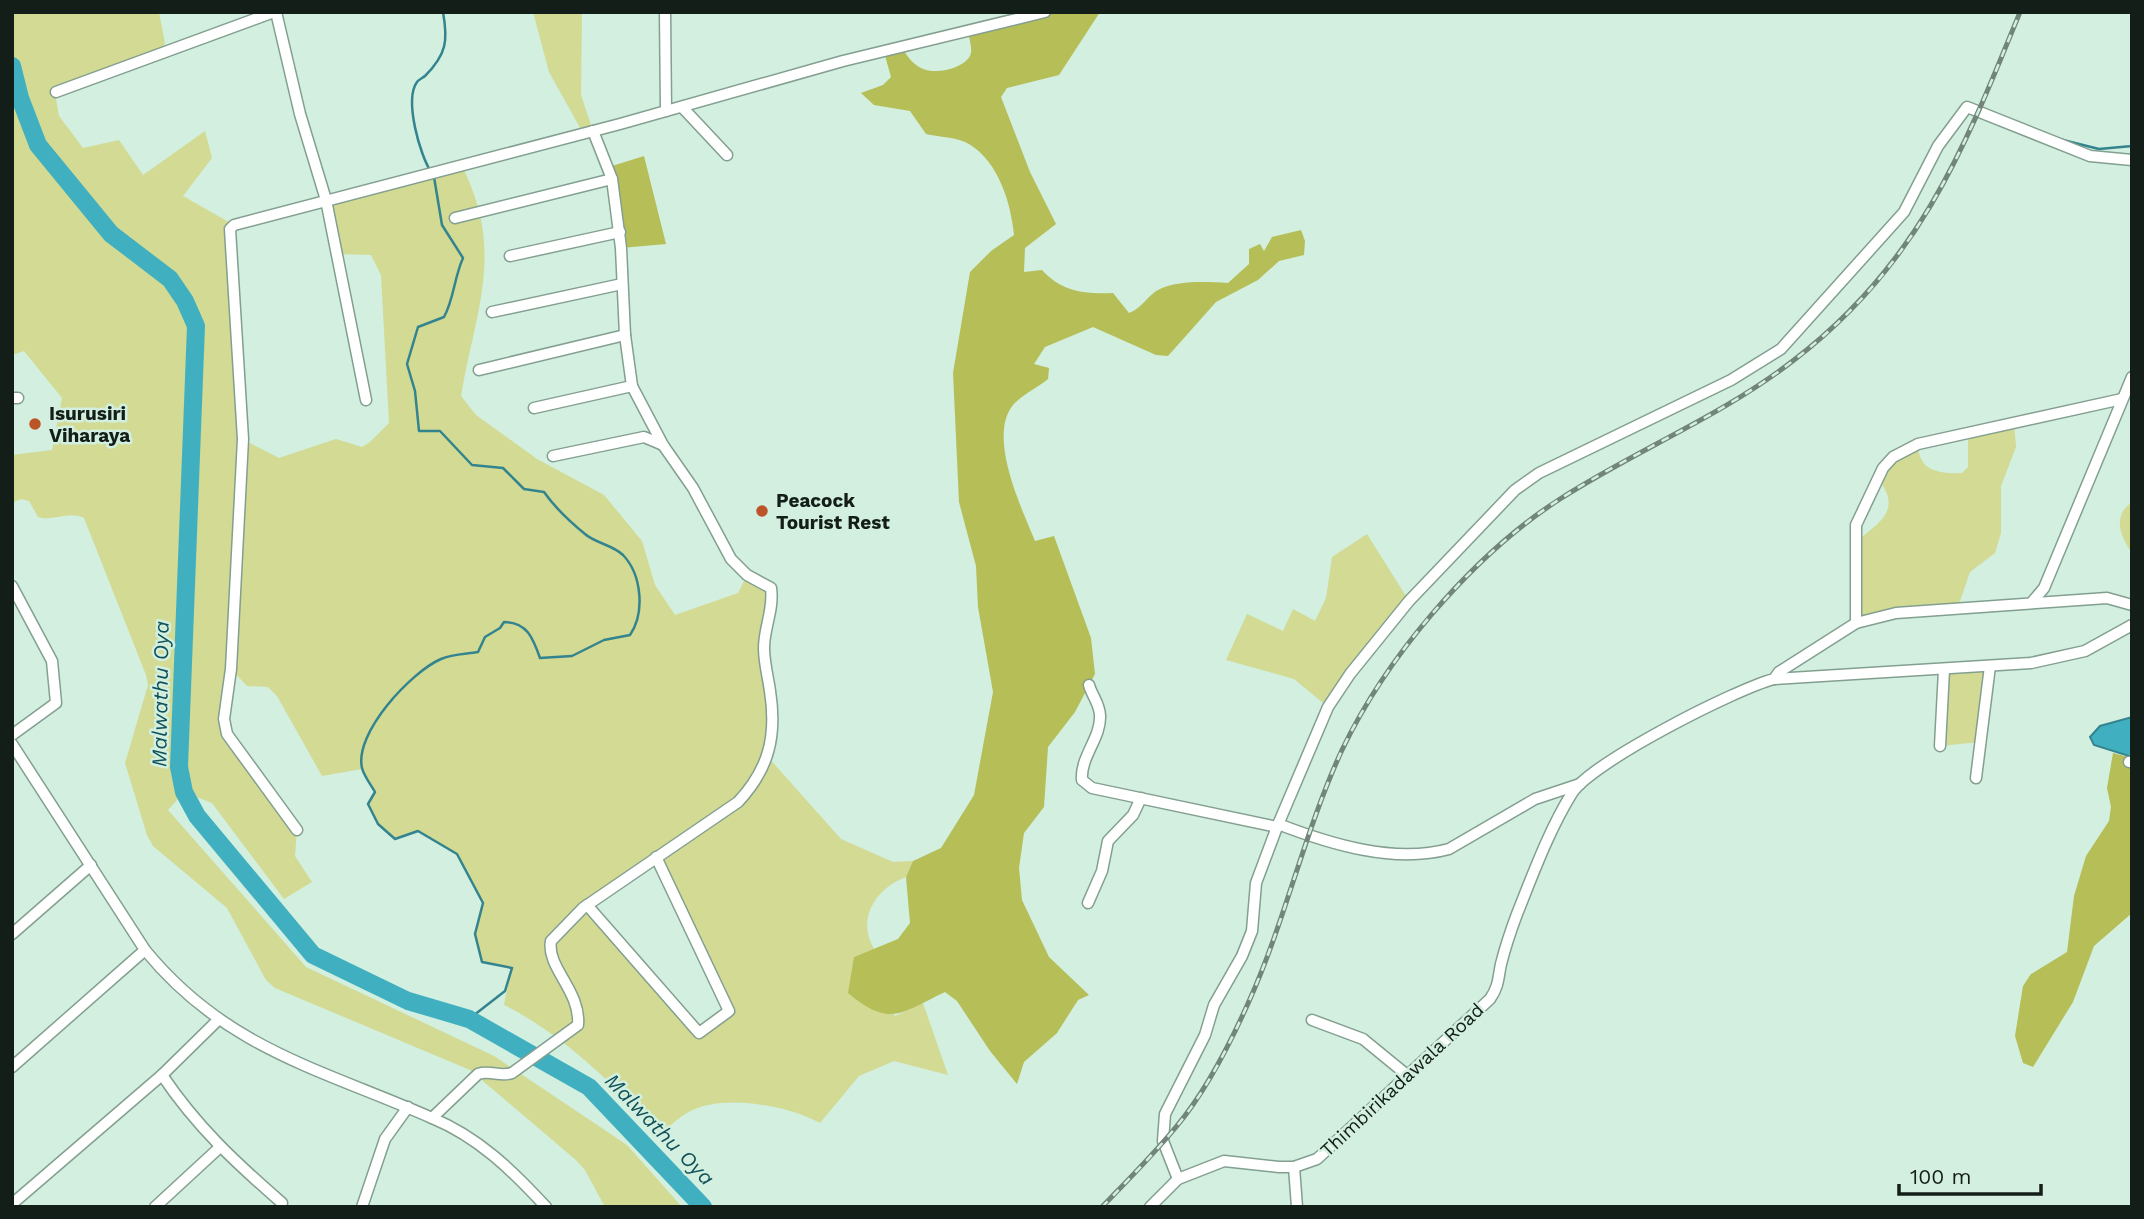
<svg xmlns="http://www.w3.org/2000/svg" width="2144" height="1219" viewBox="0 0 2144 1219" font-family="'Work Sans',sans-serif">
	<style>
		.green { fill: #d2da93; fill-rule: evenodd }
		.forest { fill: #b5be57 }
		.water { fill: #40b0c1; stroke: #33848f; stroke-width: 2 }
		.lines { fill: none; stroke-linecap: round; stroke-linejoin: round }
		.stream { stroke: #33848f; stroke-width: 2.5 }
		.river { stroke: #40b0c1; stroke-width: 18 }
		.minor-casing { stroke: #839f90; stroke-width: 13 }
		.minor { stroke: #fff; stroke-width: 10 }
		.rail-casing { stroke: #72857a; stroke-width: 5 }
		.rail { stroke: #d2efdf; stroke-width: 2.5; stroke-dasharray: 8; stroke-linecap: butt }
		.poi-dot { fill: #bb5529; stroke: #d2efdf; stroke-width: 2.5 }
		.labels { text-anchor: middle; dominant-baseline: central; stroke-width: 5; stroke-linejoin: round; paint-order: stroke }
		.poi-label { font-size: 19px; font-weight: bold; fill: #141e19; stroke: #d2efdf; text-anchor: start }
		.street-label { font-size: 19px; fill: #141e19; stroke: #d2efdf }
		.water-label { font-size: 21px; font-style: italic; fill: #0f5059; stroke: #d2efdf }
	</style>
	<rect width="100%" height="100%" fill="#d2efdf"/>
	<!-- green -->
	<g class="green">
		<path d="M12 12H159L165 43 162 50 73 88 56 99 59 116 83 148 119 140 143 175 205 131 212 158 183 196 234 225 242 439 279 458 336 439 362 447 370 442 389 423 381 275 371 255 337 254 326 200 462 166C505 252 476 308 461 396L476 415 537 459 604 495 642 541 655 585 675 615 738 593 747 575 771 588 767 625 772 702 767 756 841 839 893 862 913 861 906 877C876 888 856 919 874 949L854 957 895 1016 923 1003 948 1075 894 1061 859 1076 820 1123C787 1105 721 1093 687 1113 678 1118 669 1127 661 1134 613 1085 566 1036 504 1005L511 969 482 962 475 934 483 903 457 854 418 831 395 839 378 824 368 804 375 792 362 769 322 776 277 696 268 687 247 686 232 670 227 734 297 830 295 856 312 882 284 899 212 803 184 792 168 810 306 967 494 1056 627 1145 682 1207H605L585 1170 576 1160 470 1070 275 988 266 980 227 908 153 846 147 835 125 763 148 685 146 675 84 518C69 510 53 522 38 517L29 501 21 499 12 503V455L52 450 62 398 24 351 12 355ZM656 857 729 1012 695 1032 587 906Z"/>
		<polygon points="533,12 582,12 581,95 593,131 583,133 549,72"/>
		<path d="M2014 424 2016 447 2001 486V533L1995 553 1970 572 1958 607 1856 623 1854 543C1879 523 1904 510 1877 478L1883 468 1918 444C1918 471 1939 474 1962 473L1968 467V434Z"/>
		<path d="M2132 502V553C2120 536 2112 516 2132 502Z"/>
		<polygon points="1367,534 1409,601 1328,707 1294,679 1226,660 1247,614 1283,631 1293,609 1315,621 1326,598 1332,557"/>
		<polygon points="1990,666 1980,742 1940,746 1944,670"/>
	</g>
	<!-- forest -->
	<g class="forest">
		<path d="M1045 12H1100L1059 75 1007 88 1001 97 1030 172 1056 224 1025 248 1024 272 1042 270C1062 292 1084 294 1113 293L1129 313C1143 308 1148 294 1160 289 1180 280 1206 282 1228 283L1249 264V249L1260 244 1264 251 1272 237 1301 230 1305 241 1304 255 1279 261 1258 280 1216 302 1168 356 1156 355 1093 327 1045 347 1034 364 1049 368 1048 379C1038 387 1022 395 1013 405 987 437 1022 509 1035 541L1054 536 1091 638 1095 674 1075 712 1048 747 1044 807 1024 833 1019 868 1022 900 1049 957 1089 995 1078 1000 1057 1033 1024 1062 1017 1084 990 1051 957 1001 945 992C901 1013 890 1028 848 993L854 957 898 939 910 923 906 877 913 861 941 848 974 795 993 692 978 607 976 566 959 502 953 373 970 272 991 251 1014 235C1011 204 999 162 969 144 958 137 938 137 926 134L910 111 874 105 861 93 883 85 891 77 884 52 902 47C907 57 915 67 926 70 939 74 968 67 971 53 972 46 969 37 967 30Z"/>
		<polygon points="644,156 666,244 621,248 609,167"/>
		<polygon points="2113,753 2132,758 2132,913 2094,946 2073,1002 2033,1067 2023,1063 2015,1036 2023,986 2031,974 2067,952 2074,896 2086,856 2109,821 2111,807 2107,788"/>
	</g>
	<!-- water -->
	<polygon class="water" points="2132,717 2132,757 2094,745 2090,737 2100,726"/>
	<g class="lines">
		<!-- stream -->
		<g class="stream">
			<polyline points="2059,139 2099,149 2132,146"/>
			<path d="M431 172C420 155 404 100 417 82 417 81 424 77 425 76 447 54 448 40 443 12"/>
			<path d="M434 177 442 225 463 258C454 278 454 299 444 317L418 327 407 364 415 391 419 431H440L472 465 503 468 524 489 544 492C556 509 569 521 585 534 595 543 613 545 623 555 642 575 645 613 630 635L604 640 572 656 540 658C533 638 527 622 504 622L500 628 485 637 478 652C467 654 452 654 441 659 411 672 354 733 362 768 364 776 371 785 375 792L368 804 378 824 395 839 418 831 457 854 483 903 475 934 482 962 512 968 505 991 469 1019"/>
		</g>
		<!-- river -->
		<polyline class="river" points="12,66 20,98 38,145 111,234 170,279 185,301 196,326 179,767 184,792 197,816 313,955 408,1001 469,1019 589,1087 703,1207"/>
		<defs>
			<g id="minor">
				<polyline points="276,12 300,114 326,200 366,400"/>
				<polyline points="665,12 666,111"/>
				<polyline points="56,92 274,12"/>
				<polyline points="682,107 727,155"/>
				<polyline points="455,218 612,179"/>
				<polyline points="510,256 620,232"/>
				<polyline points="492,312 622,284"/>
				<polyline points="479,370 625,335"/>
				<polyline points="12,398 18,398"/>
				<polyline points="534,408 632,386"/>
				<polyline points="553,456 644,437 663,445"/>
				<polyline points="12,586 52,661 56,703 12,735"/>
				<polyline points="2033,601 2044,588 2132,377"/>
				<polyline points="1856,623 1856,525 1883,468 1893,457 1918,444 2122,399"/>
				<polyline points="1774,679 1779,672 1856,623 1896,613 2107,598 2132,605"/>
				<path d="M1089 685C1092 696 1100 704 1100 716 1101 738 1080 757 1082 780L1092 788 1277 827"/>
				<path d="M12 744 145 950C226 1049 321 1069 432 1118L478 1074C490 1070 500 1077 512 1073L578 1025C581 991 546 967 551 941L583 908 738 802C769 769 777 736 770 691 768 677 764 662 764 648 764 627 774 610 771 588L747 575 731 559 693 488 663 445 632 386 625 335 621 248 612 179 593 131"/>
				<polyline points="1940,746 1944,670"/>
				<polyline points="2129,762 2132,762"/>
				<polyline points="1976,778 1990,666"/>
				<path d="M1278 824C1330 844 1394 864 1449 849L1535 799 1580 784"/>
				<polyline points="297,830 227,734 224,719 231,669 243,439 230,229 234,225 620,124 843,61 1045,12"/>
				<polyline points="1088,903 1102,871 1108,841 1133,815 1141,798"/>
				<polyline points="587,905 699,1033 729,1011 656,857"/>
				<polyline points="12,934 91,865"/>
				<polyline points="1312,1020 1363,1039 1407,1075"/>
				<polyline points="12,1067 145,950"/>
				<path d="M162 1075C197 1127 235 1162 282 1203"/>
				<path d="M432 1118C478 1137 512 1170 546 1207"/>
				<polyline points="1294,1167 1297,1207"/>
				<polyline points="1178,1179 1163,1141 1165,1114 1205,1035 1214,1005 1242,956 1252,931 1256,883 1277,827 1328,707 1350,674 1409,601 1515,490 1539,473 1731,380 1781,349 1904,212 1938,146 1967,107 2090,156 2132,160"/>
				<polyline points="12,1204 162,1075 218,1020"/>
				<polyline points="155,1207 219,1148"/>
				<polyline points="362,1207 385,1139 408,1107"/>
				<path d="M1150 1207 1178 1179 1224 1161 1279 1167H1294L1317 1159 1490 999C1499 986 1498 978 1501 964 1505 948 1511 930 1517 914 1533 874 1549 830 1572 793 1592 762 1736 689 1774 679L2031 663 2085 651 2132 625"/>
			</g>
		</defs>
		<!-- minor casing -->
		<use href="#minor" class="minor-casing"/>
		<!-- minor -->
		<use href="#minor" class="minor"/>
		<defs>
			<path id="rail" d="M1102 1207C1127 1181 1153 1155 1176 1127 1207 1090 1231 1042 1250 999 1286 918 1305 830 1342 750 1365 702 1397 655 1432 614 1468 572 1513 529 1560 499 1636 450 1722 416 1794 360 1918 265 1963 152 2020 12"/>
		</defs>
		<!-- rail casing -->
		<use href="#rail" class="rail-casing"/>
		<!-- rail -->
		<use href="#rail" class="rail"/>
	</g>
	<!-- markers -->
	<g class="poi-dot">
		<circle cx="35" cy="424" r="7"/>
		<circle cx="762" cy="511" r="7"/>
	</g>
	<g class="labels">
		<!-- poi labels -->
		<g class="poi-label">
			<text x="49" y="413">Isurusiri<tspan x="49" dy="22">Viharaya</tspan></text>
			<text x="776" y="500">Peacock<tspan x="776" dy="22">Tourist Rest</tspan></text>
		</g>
		<!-- street labels -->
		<g class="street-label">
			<text transform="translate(1402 1080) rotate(-43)">Thimbirikadawala Road</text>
		</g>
		<!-- water labels -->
		<g class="water-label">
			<text transform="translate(160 694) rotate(-89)">Malwathu Oya</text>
			<text transform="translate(660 1129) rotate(46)">Malwathu Oya</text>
		</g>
	</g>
	<!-- border -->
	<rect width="2144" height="1219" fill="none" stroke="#141e19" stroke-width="28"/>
	<!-- scale -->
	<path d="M1899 1184v10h142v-10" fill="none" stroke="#141e19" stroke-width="3.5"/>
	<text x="1910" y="1184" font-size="21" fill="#141e19" stroke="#d2efdf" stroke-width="5" paint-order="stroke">100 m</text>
</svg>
